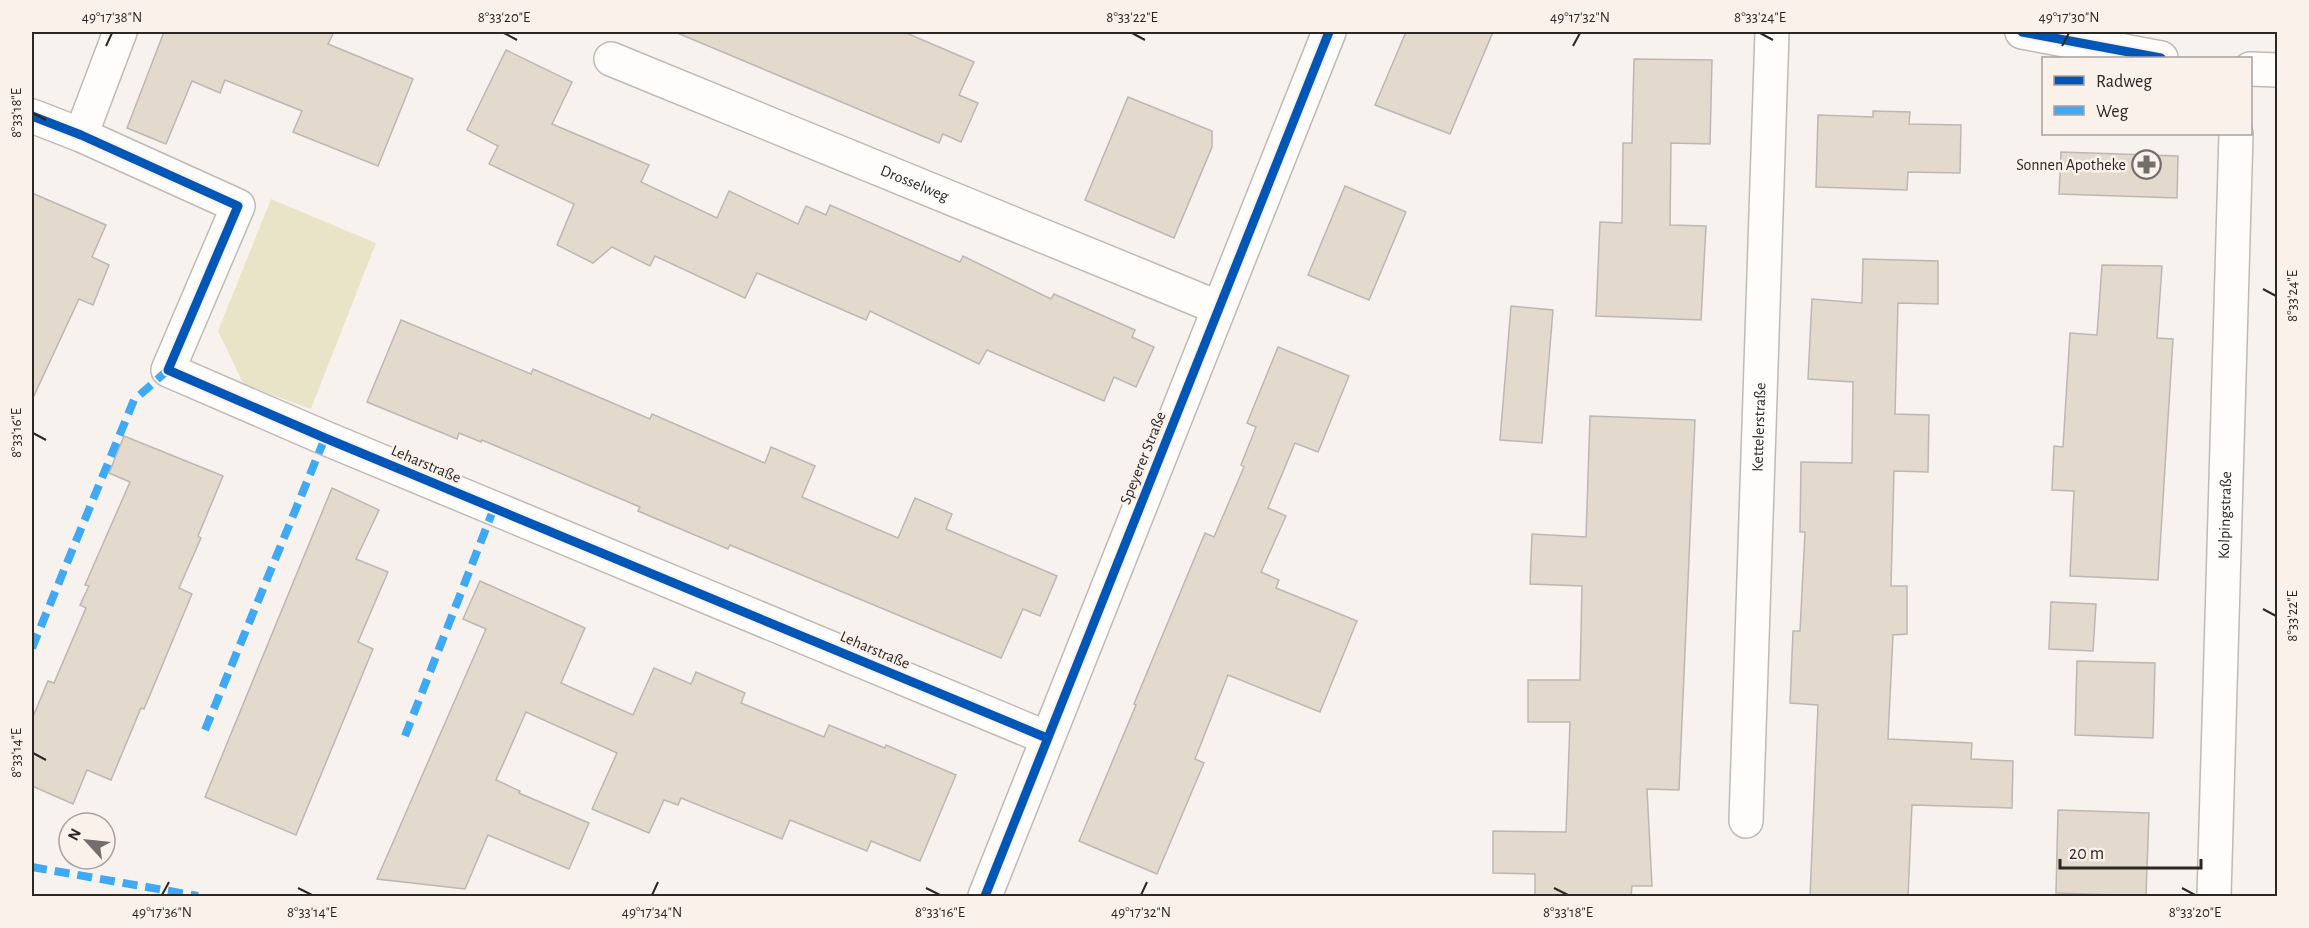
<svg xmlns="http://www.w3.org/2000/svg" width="2309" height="928" viewBox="0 0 2309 928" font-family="'Alegreya Sans',sans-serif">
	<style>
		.green { fill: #e9e4c8 }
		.building { fill: #e3d9cc; stroke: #bbb8b4; stroke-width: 1.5 }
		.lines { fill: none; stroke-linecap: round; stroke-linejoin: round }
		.minor-casing { stroke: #bebab8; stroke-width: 36 }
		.minor { stroke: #fefdfc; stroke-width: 33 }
		.quiet { stroke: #3fa9f5; stroke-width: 8; stroke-dasharray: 15 8; stroke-linecap: butt }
		.cycleway-casing { stroke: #fbf1eb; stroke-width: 13 }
		.cycleway { stroke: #0057b8; stroke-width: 9 }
		.ticks { fill: none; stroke: #2b2725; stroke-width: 2 }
		.labels { text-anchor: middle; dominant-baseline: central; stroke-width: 5; stroke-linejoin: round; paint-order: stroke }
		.poi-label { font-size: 16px; fill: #2b2725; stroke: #fbf1eb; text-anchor: end }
		.street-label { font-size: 16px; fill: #2b2725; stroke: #fbf1eb }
		.neatline { fill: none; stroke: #2b2725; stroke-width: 2 }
		.ticks-label { font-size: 15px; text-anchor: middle; fill: #2b2725 }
	</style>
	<rect width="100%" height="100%" fill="#f8f2ee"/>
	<!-- green -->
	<polygon class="green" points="271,199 376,243 311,409 244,385 218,331"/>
	<!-- building -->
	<g class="building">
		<polygon points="164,32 334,32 328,44 413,79 378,166 293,132 302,111 225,80 220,93 192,81 166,144 127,128"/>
		<polygon points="675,32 904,32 974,62 959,95 978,103 961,142 943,134 939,143"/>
		<polygon points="1406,32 1493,32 1450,134 1375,105"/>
		<polygon points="506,50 572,82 552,124 649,165 641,182 717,218 729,191 798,224 806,206 826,215 830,205 960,262 963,256 1051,299 1054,294 1135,330 1132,337 1154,347 1136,387 1114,377 1104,401 987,350 979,364 870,311 866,320 757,273 745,298 655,256 650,266 612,247 593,263 557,245 574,204 489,164 498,146 467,130"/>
		<polygon points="1634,59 1712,60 1710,144 1671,143 1670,225 1706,226 1701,320 1596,316 1600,222 1622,223 1623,143 1632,143"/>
		<polygon points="1128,97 1212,131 1212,147 1174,238 1085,200"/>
		<polygon points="1873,111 1910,112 1909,124 1961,125 1960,173 1908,172 1907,190 1816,187 1818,115 1873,117"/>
		<polygon points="2061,152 2178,156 2177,198 2059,194"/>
		<polygon points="1345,186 1406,212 1369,300 1308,275"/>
		<polygon points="32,193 106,225 92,257 109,265 93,305 79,299 32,400"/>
		<polygon points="1863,259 1938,261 1938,304 1898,303 1895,414 1929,415 1928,472 1894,471 1891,586 1907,586 1907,634 1893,635 1888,739 1972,743 1971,759 2013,761 2012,808 1912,805 1908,897 1810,897 1818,705 1790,703 1793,631 1800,631 1805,532 1800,532 1801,462 1852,463 1853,382 1808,379 1812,299 1862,303"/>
		<polygon points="2102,265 2162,266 2157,338 2173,339 2158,580 2070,576 2074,491 2052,490 2054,446 2063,447 2070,333 2097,335"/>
		<polygon points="1511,306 1553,310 1542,443 1500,440"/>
		<polygon points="401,320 531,374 533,369 650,419 652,414 765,463 771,447 815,466 802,497 898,538 915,498 952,514 946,529 1057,576 1040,616 1023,609 1001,658 730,545 728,549 638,511 640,507 482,440 481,442 459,433 457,439 367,402"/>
		<polygon points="1278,347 1349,376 1318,452 1295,443 1268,508 1286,516 1261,572 1279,580 1276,588 1357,621 1320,712 1228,675 1195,759 1204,763 1157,874 1079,841 1136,705 1134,704 1205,533 1214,537 1244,467 1241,465 1256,427 1247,423"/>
		<polygon points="1590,416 1695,420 1679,790 1647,789 1652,886 1632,886 1631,897 1535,897 1535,874 1493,873 1493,831 1566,832 1570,722 1528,722 1528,680 1580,680 1582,586 1530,584 1532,534 1586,537"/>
		<polygon points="124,436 223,476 198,536 201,538 179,588 192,594 144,709 141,708 111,780 87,770 73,804 32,786 32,719 48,681 54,683 86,608 80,605 89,586 85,585 130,482 109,473"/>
		<polygon points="332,488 379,510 356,559 388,572 358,642 373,649 296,835 205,797"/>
		<polygon points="480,581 585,628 561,683 633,715 654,668 691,684 696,672 745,693 741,703 824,737 829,725 885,748 886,745 956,775 920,861 871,841 867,851 790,820 782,839 681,798 678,805 664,800 649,833 592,809 617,753 526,712 496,780 520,791 519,793 589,823 569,869 488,835 465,889 377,879 486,629 463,619"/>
		<polygon points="2051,602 2096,604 2093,651 2049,649"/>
		<polygon points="2077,661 2155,663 2153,738 2075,735"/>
		<polygon points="2058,810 2149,813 2146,896 2056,893"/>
	</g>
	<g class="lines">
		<defs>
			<g id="minor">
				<polyline points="2022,32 2161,58"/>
				<path id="s1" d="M611 59 1219 308"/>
				<polyline points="2250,69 2278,70"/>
				<polyline points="32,116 81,135 238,206 168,370 325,438 1047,738"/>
				<polyline points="81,135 120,32"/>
				<path id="s2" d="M1746 821 1772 32"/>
				<polyline points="985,896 1329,32"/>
				<path id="s3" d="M2214 896 2236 134"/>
			</g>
		</defs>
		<!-- minor casing -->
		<use href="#minor" class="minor-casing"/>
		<!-- minor -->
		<use href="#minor" class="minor"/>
		<!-- quiet -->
		<g class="quiet">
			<polyline points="32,648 134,400 168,370"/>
			<polyline points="205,730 325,438"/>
			<polyline points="405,736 494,508"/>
			<polyline points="32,867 198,896"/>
		</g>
		<defs>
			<g id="cycleway">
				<polyline points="2022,32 2161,58"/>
				<polyline points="32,116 81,135 238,206 168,370 325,438 1047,738"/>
				<polyline points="985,896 1329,32"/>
			</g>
		</defs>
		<!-- cycleway casing -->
		<use href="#cycleway" class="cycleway-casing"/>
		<!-- cycleway -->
		<use href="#cycleway" class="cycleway"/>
	</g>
	<!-- ticks -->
	<path class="ticks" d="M504 33 517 40M1132 33 1145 40M1760 33 1773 40M106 46 112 33M1573 46 1580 33M2062 46 2069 33M33 113 46 120M2263 289 2276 296M33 433 46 440M2263 609 2276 616M33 753 46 760M298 888 312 895M926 888 940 895M1554 888 1568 895M2182 888 2195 895M162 895 169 882M652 895 658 882M1141 895 1147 882"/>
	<!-- icons -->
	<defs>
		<symbol id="pharmacy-ring" viewBox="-11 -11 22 22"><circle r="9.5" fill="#fbf1eb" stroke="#736e6b" stroke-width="1.5"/><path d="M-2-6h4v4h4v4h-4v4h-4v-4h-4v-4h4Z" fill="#736e6b"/></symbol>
	</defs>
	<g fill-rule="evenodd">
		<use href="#pharmacy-ring" x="2130" y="148" width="33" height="33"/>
	</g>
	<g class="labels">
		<!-- poi labels -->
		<g class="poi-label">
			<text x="2126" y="165">Sonnen Apotheke</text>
		</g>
		<!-- street labels -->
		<g class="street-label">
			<text stroke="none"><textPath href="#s1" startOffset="328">Drosselweg</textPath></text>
			<text stroke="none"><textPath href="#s2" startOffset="394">Kettelerstraße</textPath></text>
			<text transform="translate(1143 458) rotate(-68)">Speyerer Straße</text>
			<text transform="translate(426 464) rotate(23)">Leharstraße</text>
			<text stroke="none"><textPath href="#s3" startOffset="381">Kolpingstraße</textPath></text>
			<text transform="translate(875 650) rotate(23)">Leharstraße</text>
		</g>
	</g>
	<!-- border -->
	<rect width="2309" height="928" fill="none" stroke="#fbf1eb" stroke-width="66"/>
	<!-- legend -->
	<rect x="2042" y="57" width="210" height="78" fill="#fbf1eb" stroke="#a8a09c" stroke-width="1.5"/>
	<rect x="2054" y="76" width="30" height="9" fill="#0057b8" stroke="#a8a09c" stroke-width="1.5"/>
	<text x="2096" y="87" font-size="18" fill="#2b2725">Radweg</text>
	<rect x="2054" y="106" width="30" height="9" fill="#3fa9f5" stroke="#a8a09c" stroke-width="1.5"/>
	<text x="2096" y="117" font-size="18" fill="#2b2725">Weg</text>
	<!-- north arrow -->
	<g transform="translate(87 841) rotate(297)"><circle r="28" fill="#fbf1eb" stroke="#a8a09c" stroke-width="1.5"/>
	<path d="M0-4.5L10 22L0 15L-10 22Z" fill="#736e6b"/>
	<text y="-9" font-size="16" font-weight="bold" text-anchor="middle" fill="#2b2725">N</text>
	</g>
	<!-- scale -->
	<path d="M2060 859v9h141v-9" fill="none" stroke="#2b2725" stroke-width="3"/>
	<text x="2069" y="859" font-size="18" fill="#2b2725" stroke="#fbf1eb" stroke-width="4.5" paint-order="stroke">20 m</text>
	<rect x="33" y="33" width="2243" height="862" class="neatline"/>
	<g class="ticks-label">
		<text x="112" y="22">49°17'38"N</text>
		<text x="504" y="22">8°33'20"E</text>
		<text x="1132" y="22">8°33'22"E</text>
		<text x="1580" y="22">49°17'32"N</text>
		<text x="1760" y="22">8°33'24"E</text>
		<text x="2069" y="22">49°17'30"N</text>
		<text transform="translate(16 113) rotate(-90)" y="5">8°33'18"E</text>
		<text transform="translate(2292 296) rotate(-90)" y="5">8°33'24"E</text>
		<text transform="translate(16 433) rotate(-90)" y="5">8°33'16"E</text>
		<text transform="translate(2292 616) rotate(-90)" y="5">8°33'22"E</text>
		<text transform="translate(16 753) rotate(-90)" y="5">8°33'14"E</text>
		<text x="162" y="917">49°17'36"N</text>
		<text x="312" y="917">8°33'14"E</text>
		<text x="652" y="917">49°17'34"N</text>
		<text x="940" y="917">8°33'16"E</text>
		<text x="1141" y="917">49°17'32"N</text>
		<text x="1568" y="917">8°33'18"E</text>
		<text x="2195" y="917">8°33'20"E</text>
	</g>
</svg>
